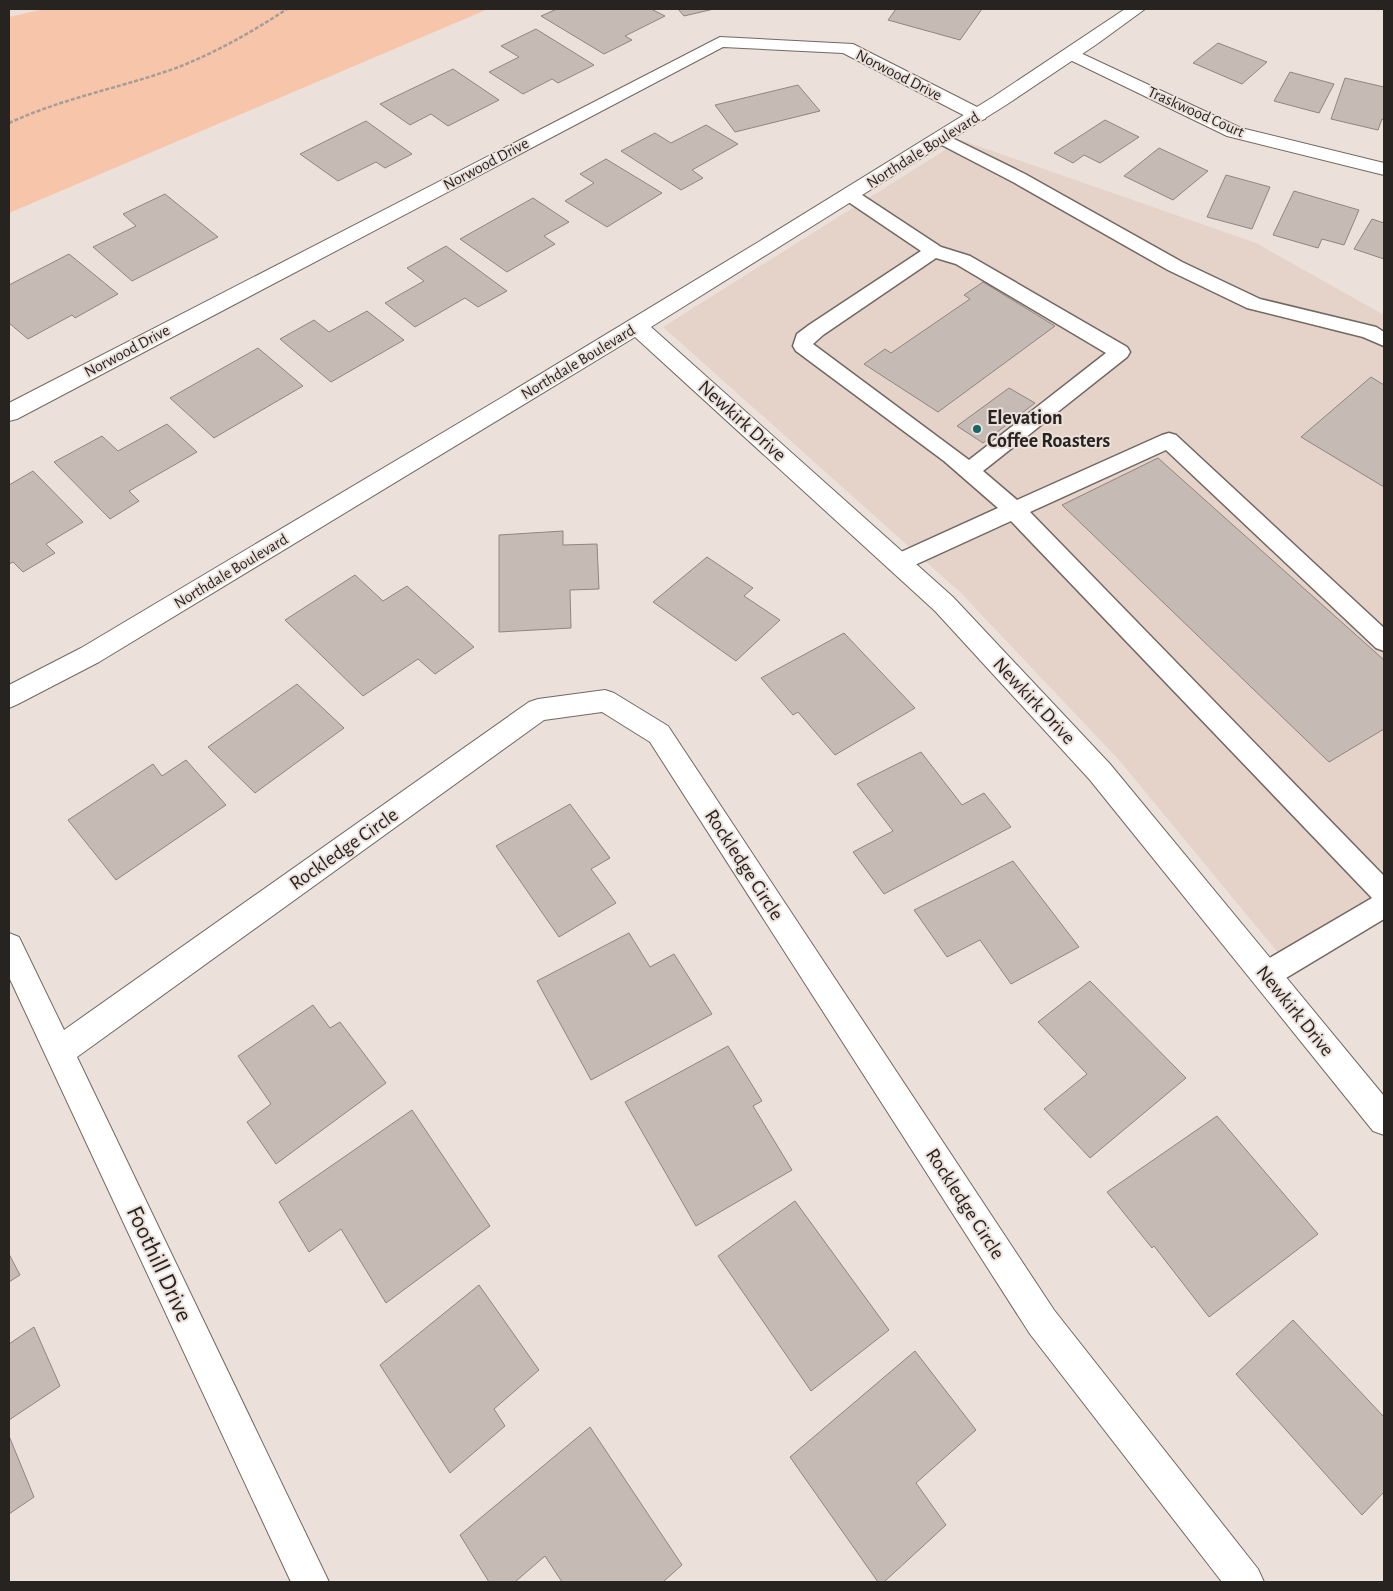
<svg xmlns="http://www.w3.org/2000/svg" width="1393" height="1591" viewBox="0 0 1393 1591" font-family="'Alegreya Sans',sans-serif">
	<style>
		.built { fill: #e5d2c8 }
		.green { fill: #f6c5aa }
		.building { fill: #c6bab5; stroke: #908580 }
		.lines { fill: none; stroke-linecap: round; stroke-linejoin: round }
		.service-casing { stroke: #716862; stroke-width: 3 }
		.minor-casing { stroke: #716862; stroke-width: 2 }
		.tertiary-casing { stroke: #716862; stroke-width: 2 }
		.path { stroke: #a59d98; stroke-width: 2.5; stroke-dasharray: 4 2; stroke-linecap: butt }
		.service { fill: #fff; fill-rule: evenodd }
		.minor { fill: #fff; fill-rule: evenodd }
		.tertiary { fill: #fff; fill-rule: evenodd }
		.poi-dot { fill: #166567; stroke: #ece1da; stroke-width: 2 }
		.labels { text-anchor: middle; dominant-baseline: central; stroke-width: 4; stroke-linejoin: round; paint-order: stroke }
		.far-street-label { font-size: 16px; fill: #272321; stroke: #ece1da }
		.poi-label { font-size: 20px; font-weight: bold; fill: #272321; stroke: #ece1da; text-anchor: start }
		.street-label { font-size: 20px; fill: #272321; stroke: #ece1da }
		.near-street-label { font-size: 24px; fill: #272321; stroke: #ece1da }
	</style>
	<rect width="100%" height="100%" fill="#ece1da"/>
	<!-- built -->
	<polygon class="built" points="961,140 1256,243 1384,315 1384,913 1293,971 1119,760 961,593 663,327"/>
	<!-- green -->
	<polygon class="green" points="44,9 488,9 9,213 9,17"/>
	<!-- building -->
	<g class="building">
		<polygon points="557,9 651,9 665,16 625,36 632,40 604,54 541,16"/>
		<polygon points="678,9 714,9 684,16"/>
		<polygon points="896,9 982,9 960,40 888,20"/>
		<polygon points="536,29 594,65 558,83 552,79 523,94 489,72 519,57 501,46"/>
		<polygon points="1218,43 1267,62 1242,84 1193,63"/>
		<polygon points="453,69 499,100 448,126 431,114 410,125 380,104"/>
		<polygon points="1290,72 1334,84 1319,113 1274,101"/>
		<polygon points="1345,78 1384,87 1384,120 1382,119 1378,130 1331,119"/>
		<polygon points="798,85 820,111 735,132 715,105"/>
		<polygon points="1105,120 1139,137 1100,163 1084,155 1073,163 1054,153"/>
		<polygon points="366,121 412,154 385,168 376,162 338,181 300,154"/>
		<polygon points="706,125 738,144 692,170 703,178 681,190 621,151 655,133 671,143"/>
		<polygon points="1159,148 1208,171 1173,200 1124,176"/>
		<polygon points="606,159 662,193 607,227 565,201 594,183 580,174"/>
		<polygon points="1226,175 1270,187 1252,229 1207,217"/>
		<polygon points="1294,191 1359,210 1344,245 1322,239 1318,248 1273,235"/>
		<polygon points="165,194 218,237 132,281 93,247 136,226 123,214"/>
		<polygon points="533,198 569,222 544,236 555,244 507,272 460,239"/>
		<polygon points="1372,219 1384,223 1384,259 1354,249"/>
		<polygon points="446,246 507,291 478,307 465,298 415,327 385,303 424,281 407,268"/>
		<polygon points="69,254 118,294 75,318 72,315 28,339 9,323 9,285"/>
		<polygon points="983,282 1055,326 938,412 864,364 885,349 891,353 970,299 964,295"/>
		<polygon points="367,311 404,340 331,382 280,339 314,320 329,332"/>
		<polygon points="258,348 303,386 214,438 170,398"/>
		<polygon points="1371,377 1384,385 1384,487 1301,437"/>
		<polygon points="1009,388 1035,403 983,443 957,426"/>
		<polygon points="167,424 197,452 129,491 139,501 110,519 54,462 102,436 118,451"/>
		<polygon points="1158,458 1384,660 1384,729 1329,762 1062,505"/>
		<polygon points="33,471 83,522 46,544 55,553 23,572 13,562 9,564 9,485"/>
		<polygon points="563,531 563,545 597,544 599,589 570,590 571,628 499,632 499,535"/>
		<polygon points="707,557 753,588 744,596 780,620 736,661 653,602"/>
		<polygon points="355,575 383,601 407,586 474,647 435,674 418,659 363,696 285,620"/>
		<polygon points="844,633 915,708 835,755 798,712 793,715 761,678"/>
		<polygon points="297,684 344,728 255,793 208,747"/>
		<polygon points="921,752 962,805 984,793 1011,827 884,894 853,852 893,831 857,784"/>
		<polygon points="186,760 226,805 116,880 68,820 153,764 162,776"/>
		<polygon points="570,804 610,858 591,869 616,903 559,937 496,846"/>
		<polygon points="1013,861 1079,947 1011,984 980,940 947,957 914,910"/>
		<polygon points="629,933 650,967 674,954 712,1014 591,1080 537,981"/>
		<polygon points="1090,981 1186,1078 1090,1158 1044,1109 1087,1074 1038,1022"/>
		<polygon points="313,1005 330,1028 340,1022 386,1083 276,1164 247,1122 271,1104 238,1056"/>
		<polygon points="728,1046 762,1101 753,1106 792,1170 696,1226 625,1102"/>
		<polygon points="412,1110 490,1226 386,1303 341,1229 309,1252 279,1202"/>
		<polygon points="1217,1116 1318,1234 1209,1317 1154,1246 1152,1248 1107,1192"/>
		<polygon points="795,1201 889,1330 811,1391 718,1256"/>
		<polygon points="9,1254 20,1275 9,1282"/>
		<polygon points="479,1285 539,1370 494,1409 505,1426 450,1473 380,1365"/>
		<polygon points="1293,1320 1384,1417 1384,1492 1362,1515 1236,1374"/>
		<polygon points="34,1327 60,1386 9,1420 9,1344"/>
		<polygon points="915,1351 976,1430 916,1483 946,1525 884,1582 878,1582 790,1457"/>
		<polygon points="590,1427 682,1565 663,1582 562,1582 545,1556 515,1582 489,1582 460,1535"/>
		<polygon points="9,1436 34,1497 9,1514"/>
	</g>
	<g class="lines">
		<defs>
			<g id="service">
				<polygon points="942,133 1025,174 1182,262 1260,299 1376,327 1384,332 1384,346 1363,337 1247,308 1168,270 1013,182 936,142 933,138 936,134"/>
				<path d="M850 190 856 191 941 247 970 256 1127 347 1130 352 1127 357 983 471 1017 500 1162 435 1169 433 1176 435 1384 628V651L1376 648 1166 450 1030 512 1384 876V919L1276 984 1266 987 1256 984 1252 975 1256 966 1372 898 1011 521 906 569 898 571 890 569 887 563 890 557 998 508 944 461 796 351 793 346 797 334 809 325 921 251 844 199 841 195 844 191ZM936 258 956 264 1106 353 969 460 813 344 823 335Z"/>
			</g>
			<g id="minor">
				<polygon points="720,37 853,44 985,111 987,115 985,119 978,121 971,119 843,53 723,47 17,419 9,421 9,403"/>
				<polygon points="1072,49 1241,128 1384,163 1384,175 1227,136 1066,58 1063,54 1066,50"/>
				<polygon points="605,690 614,693 668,726 1054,1310 1258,1569 1264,1582 1222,1582 1030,1334 650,742 602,712 544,720 77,1057 329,1582 291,1582 9,977 9,933 19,937 64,1030 529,702 538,699"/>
			</g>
			<polygon id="tertiary" points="1125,9 1145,9 1097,44 1006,105 651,327 953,597 1110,764 1384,1096 1384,1135 1373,1131 1090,780 935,611 635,337 99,662 18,704 9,708 9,685 81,648 506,395 760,241 993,97"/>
		</defs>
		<!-- service casing -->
		<use href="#service" class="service-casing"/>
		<!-- minor casing -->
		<use href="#minor" class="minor-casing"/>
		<!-- tertiary casing -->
		<use href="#tertiary" class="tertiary-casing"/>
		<!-- path -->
		<path class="path" d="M9 123C63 98 120 88 176 68 215 53 252 32 287 9"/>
		<!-- service -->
		<use href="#service" class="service"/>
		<!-- minor -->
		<use href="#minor" class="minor"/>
		<!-- tertiary -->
		<use href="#tertiary" class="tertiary"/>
	</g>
	<!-- markers -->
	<circle class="poi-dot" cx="977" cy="429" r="5"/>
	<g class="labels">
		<!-- far-street labels -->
		<g class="far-street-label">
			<text transform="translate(899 75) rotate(27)">Norwood Drive</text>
			<text transform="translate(1196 112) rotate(24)">Traskwood Court</text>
			<text transform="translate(923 150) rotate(-32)">Northdale Boulevard</text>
			<text transform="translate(486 164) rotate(-28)">Norwood Drive</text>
			<text transform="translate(127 351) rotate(-28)">Norwood Drive</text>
			<text transform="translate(578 362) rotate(-31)">Northdale Boulevard</text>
			<text transform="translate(231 571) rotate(-31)">Northdale Boulevard</text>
		</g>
		<!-- poi labels -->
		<g class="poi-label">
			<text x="987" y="418">Elevation<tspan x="987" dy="23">Coffee Roasters</tspan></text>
		</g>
		<!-- street labels -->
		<g class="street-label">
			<text transform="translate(742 421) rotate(42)">Newkirk Drive</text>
			<text transform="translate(1034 701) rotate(47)">Newkirk Drive</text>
			<text transform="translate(344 849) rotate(-35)">Rockledge Circle</text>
			<text transform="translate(744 865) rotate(57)">Rockledge Circle</text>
			<text transform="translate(1295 1011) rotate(51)">Newkirk Drive</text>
			<text transform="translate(965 1204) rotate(57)">Rockledge Circle</text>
		</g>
		<!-- near-street labels -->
		<g class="near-street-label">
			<text transform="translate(159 1264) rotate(65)">Foothill Drive</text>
		</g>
	</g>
	<!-- border -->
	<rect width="1393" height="1591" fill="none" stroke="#272321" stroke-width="20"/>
</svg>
